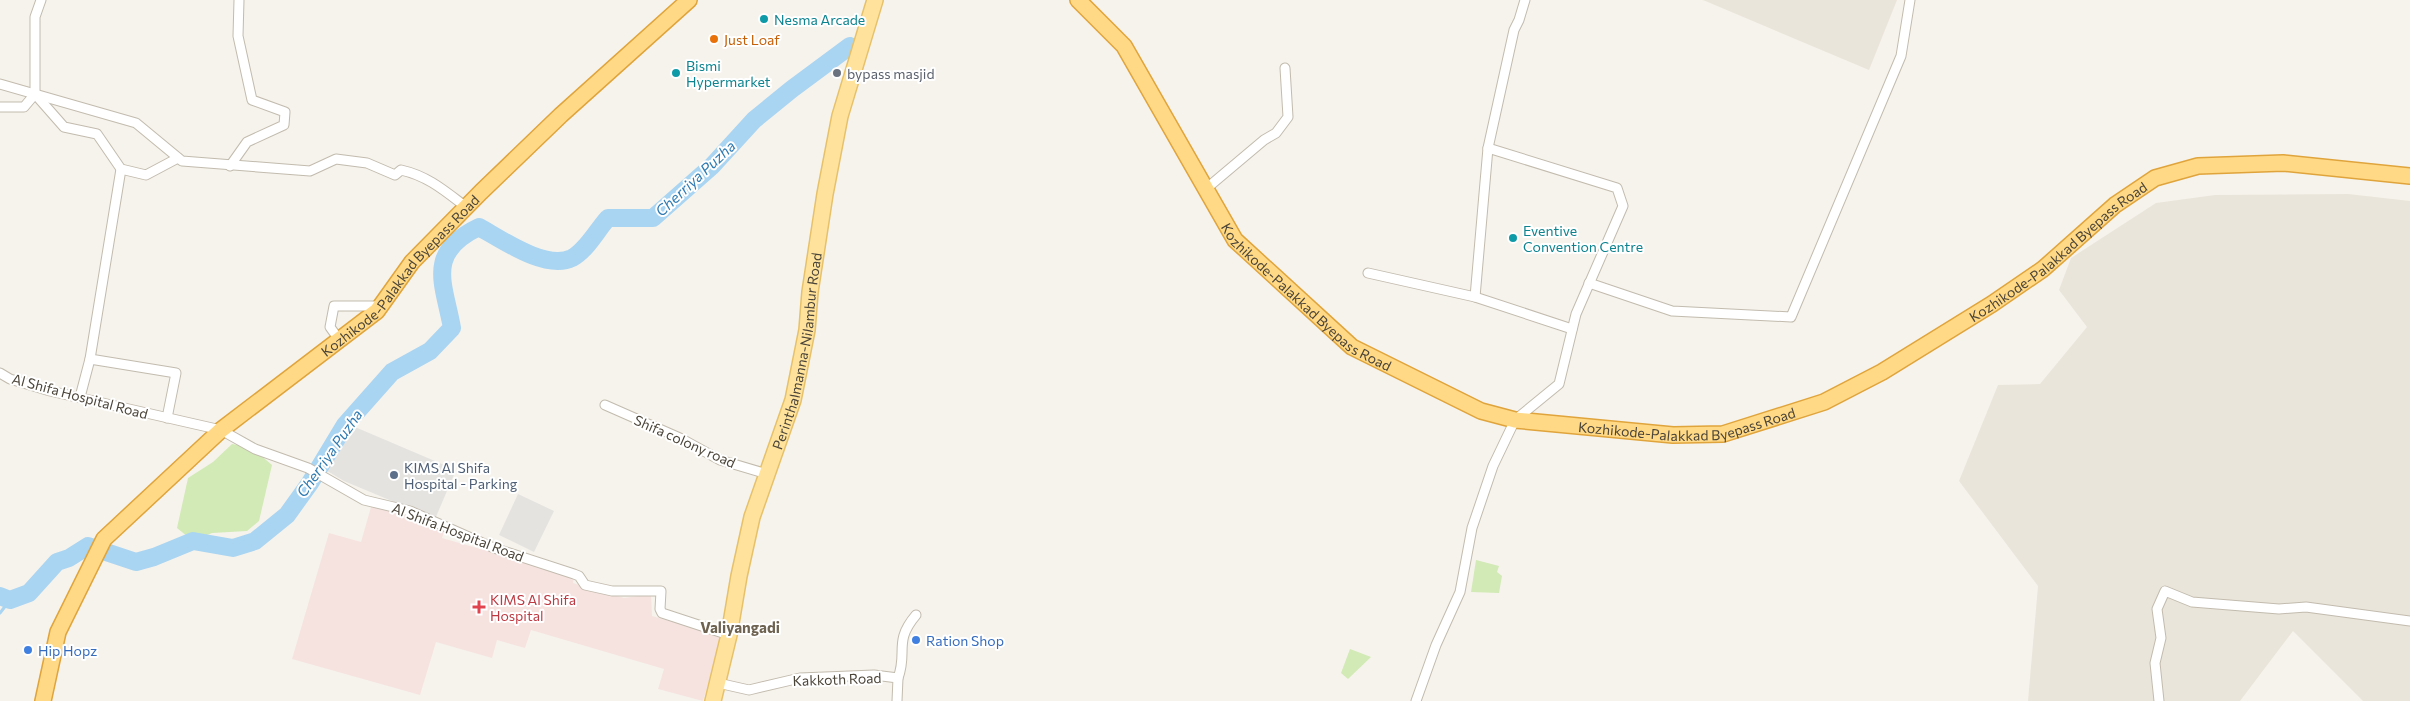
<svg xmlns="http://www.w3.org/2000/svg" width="2410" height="701" viewBox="0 0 2410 701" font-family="Commissioner,sans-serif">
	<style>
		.residential { fill: #eae5da }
		.medical { fill: #f6e3e0 }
		.green { fill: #d2eab5 }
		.parking { fill: #e5e3e0 }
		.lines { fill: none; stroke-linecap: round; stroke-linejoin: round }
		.stream { stroke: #a9d4f2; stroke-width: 3 }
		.river { stroke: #a9d4f2; stroke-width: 18 }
		.minor-casing { stroke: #c2bbae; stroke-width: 11 }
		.primary-casing { stroke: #e6c16a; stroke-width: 18 }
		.trunk-casing { stroke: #e0a43c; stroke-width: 18 }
		.minor { stroke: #fff; stroke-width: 9 }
		.primary { stroke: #ffe39c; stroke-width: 15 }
		.trunk { stroke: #ffd985; stroke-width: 15 }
		.culture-dot { fill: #0f9aa8; stroke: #fff; stroke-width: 2 }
		.food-dot { fill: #e8710a; stroke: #fff; stroke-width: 2 }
		.worship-dot { fill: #6b7280; stroke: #fff; stroke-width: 2 }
		.service-dot { fill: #5c6f8a; stroke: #fff; stroke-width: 2 }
		.health-dot { fill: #e0444e; stroke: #fff; stroke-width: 2 }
		.shop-dot { fill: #3f7fe0; stroke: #fff; stroke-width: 2 }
		.labels { text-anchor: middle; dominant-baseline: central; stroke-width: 4; stroke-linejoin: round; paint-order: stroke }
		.culture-label { font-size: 14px; fill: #0d838f; stroke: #fff; text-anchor: start }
		.food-label { font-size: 14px; fill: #c56008; stroke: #fff; text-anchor: start }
		.worship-label { font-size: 14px; fill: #5b616d; stroke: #fff; text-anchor: start }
		.street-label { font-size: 14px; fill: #4b4439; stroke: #fff }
		.service-label { font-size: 14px; fill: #4e5e75; stroke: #fff; text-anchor: start }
		.health-label { font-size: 14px; fill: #be3a42; stroke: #fff; text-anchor: start }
		.shop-label { font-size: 14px; fill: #366cbe; stroke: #fff; text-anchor: start }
		.water-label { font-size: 15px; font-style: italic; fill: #2e7ab2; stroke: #fff }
		.neighbourhood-label { font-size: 15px; font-weight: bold; fill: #6e6250; stroke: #fff }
	</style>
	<rect width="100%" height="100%" fill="#f6f3ec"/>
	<!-- residential -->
	<g class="residential">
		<polygon points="1703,0 1897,0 1869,70"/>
		<polygon points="2348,194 2410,201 2410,701 2363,701 2293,631 2240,701 2028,701 2038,586 1959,481 1998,385 2040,384 2087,327 2059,290 2071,258 2156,203 2215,195"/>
	</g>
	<!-- medical -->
	<polygon class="medical" points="371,507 418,517 417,521 445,529 442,538 574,576 573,583 624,598 651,594 652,616 722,636 703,701 658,689 664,669 531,630 525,648 497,640 492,658 436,642 420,695 292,659 329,533 361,542"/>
	<!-- green -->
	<g class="green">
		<polygon points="232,444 252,448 272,465 259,521 247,531 212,533 193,541 177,528 188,478 213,462"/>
		<polygon points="1476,560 1499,566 1497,572 1502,576 1499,593 1471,592"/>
		<polygon points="1350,649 1371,657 1348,679 1341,673"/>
	</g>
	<!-- parking -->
	<g class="parking">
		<polygon points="355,427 456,470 435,519 344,481 324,469"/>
		<polygon points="518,494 554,511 534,552 499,535"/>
	</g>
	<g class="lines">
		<!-- stream -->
		<polyline class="stream" points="0,613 10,600"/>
		<!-- river -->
		<path class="river" d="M0 596 10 600 29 593 57 562 69 558 88 546 136 562 154 557 193 541 233 548 255 541 287 515 310 483 345 425 392 372 430 351 452 328C444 283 425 253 479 227 501 239 546 271 572 258 587 250 597 230 608 218H653L712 166 754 120 792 89 850 46"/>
		<defs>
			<g id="minor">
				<polyline points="41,0 35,17 35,94 64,127 97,134 121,169 146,175 178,158"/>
				<path d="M0 84 136 123 182 161 310 171 336 159 367 163 395 175 401 170C428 176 445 191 466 207"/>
				<polyline points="0,107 24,107 35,94"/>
				<polyline points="230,166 247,142 284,125 285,112 252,100 238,36 239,0"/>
				<polyline points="1207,188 1264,140 1276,133 1288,117 1285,68"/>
				<polyline points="1368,273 1475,297 1572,329"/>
				<polyline points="1589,283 1672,311 1791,317 1901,56 1910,0"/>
				<polyline points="1475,297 1488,148"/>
				<polyline points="340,341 330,327 334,306 381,306"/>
				<polyline points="90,359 176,373 167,418"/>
				<polyline points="0,373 10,379 50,391 221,430 255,449 308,468 364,500 410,511 494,548 574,574 579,576 585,585 612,591 661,591 660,609 662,613 729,635"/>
				<polyline points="80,397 90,359 121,169"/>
				<polyline points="605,405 680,438 720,460 767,474"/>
				<path d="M898 678C908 652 893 642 916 615"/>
				<polyline points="718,683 749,690 800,678 874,675 898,678 897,701"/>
				<polyline points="1416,701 1436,645 1460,592 1472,528 1493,466 1515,420 1559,384 1576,314 1623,206 1617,188 1488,148 1514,30 1519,20 1525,0"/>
				<polyline points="2159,701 2155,663 2161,638 2157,609 2165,591 2192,602 2279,609 2306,607 2410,621"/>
			</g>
			<g id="primary">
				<path id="s1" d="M713 701 729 635 739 576 752 517 793 400 807 330 810 292 825 194 840 116 875 0"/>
			</g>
			<g id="trunk">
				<path id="s2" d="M1078 0 1124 46 1235 240 1352 347 1481 411 1515 420 1673 435 1723 434 1824 402 1882 372 1992 304 2043 269 2115 205 2155 178 2198 166 2283 163 2410 176"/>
				<path id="s3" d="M43 701 58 632 104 539 221 430 377 311 412 262 481 192 561 115 689 0"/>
			</g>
		</defs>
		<!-- minor casing -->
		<use href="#minor" class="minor-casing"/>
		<!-- primary casing -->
		<use href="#primary" class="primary-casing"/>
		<!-- trunk casing -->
		<use href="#trunk" class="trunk-casing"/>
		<!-- minor -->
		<use href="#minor" class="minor"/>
		<!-- primary -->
		<use href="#primary" class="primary"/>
		<!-- trunk -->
		<use href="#trunk" class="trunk"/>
	</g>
	<!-- markers -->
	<g class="culture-dot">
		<circle cx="764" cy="19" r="5"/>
		<circle cx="676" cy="73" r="5"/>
		<circle cx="1513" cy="238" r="5"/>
	</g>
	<circle class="food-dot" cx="714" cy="39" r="5"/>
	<circle class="worship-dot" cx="837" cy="73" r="5"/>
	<circle class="service-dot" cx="394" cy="475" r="5"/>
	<path class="health-dot" d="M476.5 599.5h5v5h5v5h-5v5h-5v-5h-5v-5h5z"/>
	<g class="shop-dot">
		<circle cx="916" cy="640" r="5"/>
		<circle cx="28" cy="650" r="5"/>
	</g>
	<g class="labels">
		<!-- culture labels -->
		<g class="culture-label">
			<text x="774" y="19">Nesma Arcade</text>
			<text x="686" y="65">Bismi<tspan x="686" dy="16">Hypermarket</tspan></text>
			<text x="1523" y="230">Eventive<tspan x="1523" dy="16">Convention Centre</tspan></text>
		</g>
		<!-- food labels -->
		<g class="food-label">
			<text x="724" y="39">Just Loaf</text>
		</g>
		<!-- worship labels -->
		<g class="worship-label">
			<text x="847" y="73">bypass masjid</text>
		</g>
		<!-- street labels -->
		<g class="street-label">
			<text stroke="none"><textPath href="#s2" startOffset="1220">Kozhikode-Palakkad Byepass Road</textPath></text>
			<text stroke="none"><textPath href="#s3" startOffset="572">Kozhikode-Palakkad Byepass Road</textPath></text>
			<text stroke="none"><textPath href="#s2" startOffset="380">Kozhikode-Palakkad Byepass Road</textPath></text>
			<text stroke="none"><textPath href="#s1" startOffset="361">Perinthalmanna-Nilambur Road</textPath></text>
			<text transform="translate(80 396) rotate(15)">Al Shifa Hospital Road</text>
			<text stroke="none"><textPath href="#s2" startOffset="800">Kozhikode-Palakkad Byepass Road</textPath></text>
			<text transform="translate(685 441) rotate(24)">Shifa colony road</text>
			<text transform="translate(458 532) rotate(21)">Al Shifa Hospital Road</text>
			<text transform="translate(837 679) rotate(-2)">Kakkoth Road</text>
		</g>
		<!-- service labels -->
		<g class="service-label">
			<text x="404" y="467">KIMS Al Shifa<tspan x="404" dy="16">Hospital - Parking</tspan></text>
		</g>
		<!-- health labels -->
		<g class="health-label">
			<text x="490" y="599">KIMS Al Shifa<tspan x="490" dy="16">Hospital</tspan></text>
		</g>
		<!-- shop labels -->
		<g class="shop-label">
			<text x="926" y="640">Ration Shop</text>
			<text x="38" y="650">Hip Hopz</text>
		</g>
		<!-- water labels -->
		<g class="water-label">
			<text transform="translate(695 178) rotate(-43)">Cherriya Puzha</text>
			<text transform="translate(329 453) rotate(-55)">Cherriya Puzha</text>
		</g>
		<!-- neighbourhood labels -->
		<g class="neighbourhood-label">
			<text x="740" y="627">Valiyangadi</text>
		</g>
	</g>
</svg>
